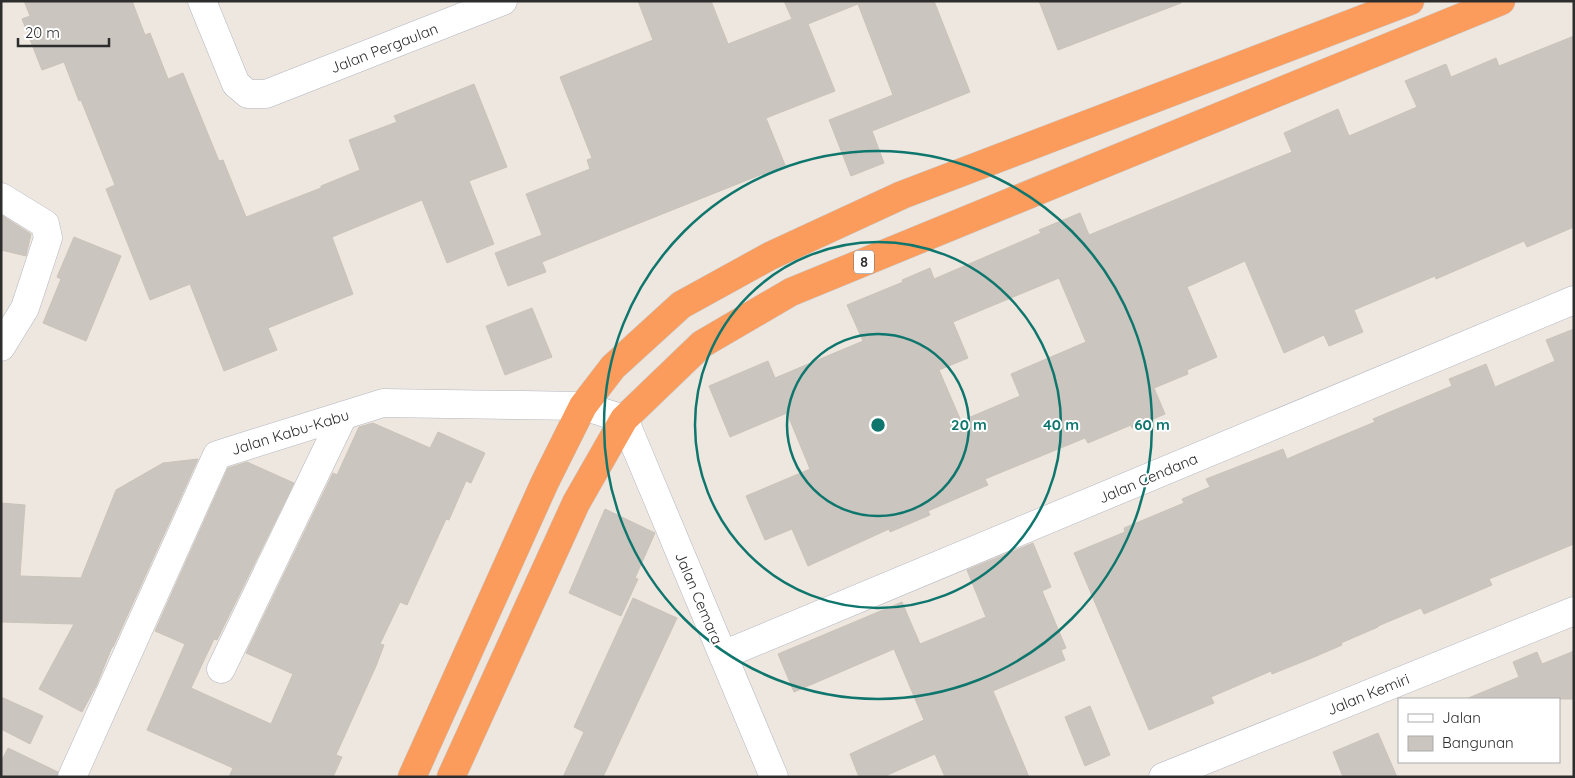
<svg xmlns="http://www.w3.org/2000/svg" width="1575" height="778" viewBox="0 0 1575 778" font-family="Quicksand,sans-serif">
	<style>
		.building { fill: #cac5be; stroke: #cac3b9; fill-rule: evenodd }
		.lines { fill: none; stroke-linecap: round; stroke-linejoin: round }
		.minor-casing { stroke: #b3b6c0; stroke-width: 29 }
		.highway-casing { stroke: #c8c8c8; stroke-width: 29 }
		.minor { stroke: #fff; stroke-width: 28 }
		.highway { stroke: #fc9c5c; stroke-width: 28 }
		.ring { fill: none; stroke: #0f766e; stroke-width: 2.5 }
		.labels { text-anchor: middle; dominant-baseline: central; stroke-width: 4; stroke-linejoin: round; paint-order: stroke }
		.shield { fill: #fff; stroke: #6c6c6c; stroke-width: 1 }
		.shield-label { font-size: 14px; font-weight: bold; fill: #2d2d2d }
		.street-label { font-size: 15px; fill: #2d2d2d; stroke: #fff }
		.centre { fill: #0f766e; stroke: #fff; stroke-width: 2.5 }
		.ring-label { font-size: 15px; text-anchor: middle; font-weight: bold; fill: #0f766e; stroke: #fff; stroke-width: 4; stroke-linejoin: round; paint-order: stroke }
	</style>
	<rect width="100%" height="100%" fill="#eee7df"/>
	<!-- building -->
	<g class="building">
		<polygon points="24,1 132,1 145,35 150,33 168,79 183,73 219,161 223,160 246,217 321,188 321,186 360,170 349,140 397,122 394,116 474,84 507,167 469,181 494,244 447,263 422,200 332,237 353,294 268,328 277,350 224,371 190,284 150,300 106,189 115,185 81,100 79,101 64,62 42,70 22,19 30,16"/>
		<polygon points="638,1 711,1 728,44 792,19 784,1 934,1 970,92 872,131 884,163 851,176 829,120 893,95 858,4 808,24 835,91 766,118 785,165 542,262 546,272 508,286 495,253 542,235 526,194 590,169 587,160 592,158 560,77 653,40"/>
		<polygon points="1039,1 1180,1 1181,3 1058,50"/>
		<path d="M1574 36V227L1527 247 1524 241 1436 279 1435 276 1354 310 1363 332 1329 346 1324 335 1284 353 1245 261 1187 287 1217 357 1187 370 1188 374 1154 388 1165 414 1132 428 1131 425 1088 443 1085 438 985 479 988 485 928 511 930 515 890 532 889 529 808 566 792 529 765 540 746 496 810 469 787 413 730 437 709 386 768 361 775 378 863 341 847 305 903 282 902 280 930 268 934 279 1041 233 1039 230 1080 213 1089 235 1292 152 1284 133 1338 109 1349 136 1417 107 1405 81 1446 64 1451 77 1496 58 1499 66ZM1059 278 1086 342 1011 374 1020 396 961 421 939 370 968 358 953 322Z"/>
		<polygon points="1,215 31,234 26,256 1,250"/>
		<polygon points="74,237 121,256 86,341 43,323 61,279 57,277"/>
		<polygon points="532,308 552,357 505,375 486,326"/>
		<polygon points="1574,329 1574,544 1489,579 1492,585 1424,614 1421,608 1378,626 1378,627 1341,643 1342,645 1312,658 1272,674 1271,671 1211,697 1214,703 1149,730 1074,553 1125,532 1124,528 1184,503 1182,499 1210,487 1206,479 1283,449 1287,459 1317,446 1375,422 1373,419 1452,386 1449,379 1486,364 1495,387 1555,361 1546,340"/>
		<polygon points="373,423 430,448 438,432 485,453 471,483 466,481 449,520 446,519 407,605 400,602 380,644 384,645 376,666 336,755 342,757 333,777 229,777 233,768 147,730 185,644 155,631 228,468 247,462 294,483 217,640 214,639 191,688 271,724 293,674 246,653 333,473 337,475 359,427"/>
		<polygon points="198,459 113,647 112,647 96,686 82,712 39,689 74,624 1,622 1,503 25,505 20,576 81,578 116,490 163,463"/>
		<polygon points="605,509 655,533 635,578 638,579 621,616 569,593"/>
		<polygon points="1033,543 1051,587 1042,591 1066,648 1061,650 1065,660 993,691 1029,777 945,777 935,754 883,777 859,777 850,754 924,720 894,649 794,692 778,654 902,602 920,644 986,617 967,570"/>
		<polygon points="633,598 677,618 603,777 563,777 584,732 574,727"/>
		<polygon points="1574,651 1574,699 1466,699 1519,677 1513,662 1537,652 1542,664"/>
		<polygon points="1,697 43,716 30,744 1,729"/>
		<polygon points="1090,706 1110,755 1085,766 1065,717"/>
		<polygon points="1378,733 1397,777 1343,777 1333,752"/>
		<polygon points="8,748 58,772 57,777 1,777 1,762"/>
	</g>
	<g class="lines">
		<defs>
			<g id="minor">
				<polyline points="202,1 236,84 248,94 266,94 503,1"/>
				<polyline points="1,197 45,224 48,238 25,308 1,347"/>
				<polyline points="723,655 1574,300"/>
				<polyline points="221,669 343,416"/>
				<polyline points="72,777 217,455 383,403 583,406 624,419 774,777"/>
				<polyline points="1163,777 1574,611"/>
			</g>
			<g id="highway">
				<polyline points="412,777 545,482 583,406 613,367 681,305 770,256 902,195 1410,1"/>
				<polyline points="451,777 576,503 624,419 702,344 791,292 1501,1"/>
			</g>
		</defs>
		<!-- minor casing -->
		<use href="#minor" class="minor-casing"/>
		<!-- highway casing -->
		<use href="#highway" class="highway-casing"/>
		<!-- minor -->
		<use href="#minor" class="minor"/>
		<!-- highway -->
		<use href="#highway" class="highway"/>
	</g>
	<!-- distance rings -->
	<g class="ring">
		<circle cx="878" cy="425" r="91"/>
		<circle cx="878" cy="425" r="183"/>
		<circle cx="878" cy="425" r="274"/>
	</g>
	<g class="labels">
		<!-- shield labels -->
		<rect class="shield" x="854" y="250.5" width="20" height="23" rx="4"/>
		<g class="shield-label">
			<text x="864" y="262">8</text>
		</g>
		<!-- street labels -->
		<g class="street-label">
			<text transform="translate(384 48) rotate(-21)">Jalan Pergaulan</text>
			<text transform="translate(290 432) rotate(-17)">Jalan Kabu-Kabu</text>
			<text transform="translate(1148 478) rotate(-23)">Jalan Cendana</text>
			<text transform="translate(699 598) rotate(67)">Jalan Cemara</text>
			<text transform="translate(1368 694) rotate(-22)">Jalan Kemiri</text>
		</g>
	</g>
	<circle cx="878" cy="425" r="8" class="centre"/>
	<g class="ring-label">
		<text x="969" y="430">20 m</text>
		<text x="1061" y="430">40 m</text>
		<text x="1152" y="430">60 m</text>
	</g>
	<!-- border -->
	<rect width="1575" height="778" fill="none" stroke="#2d2d2d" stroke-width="5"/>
	<!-- legend -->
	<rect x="1398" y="698" width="162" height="65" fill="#ffffff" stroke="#ababab"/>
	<rect x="1408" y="714" width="25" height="8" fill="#ffffff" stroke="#ababab"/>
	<text x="1442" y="723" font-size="15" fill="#2d2d2d">Jalan</text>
	<rect x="1408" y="736" width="25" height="15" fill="#cac5be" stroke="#ababab"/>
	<text x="1442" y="748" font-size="15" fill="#2d2d2d">Bangunan</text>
	<!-- scale -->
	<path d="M18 38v8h91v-8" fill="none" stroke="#2d2d2d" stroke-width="2.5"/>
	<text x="25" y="38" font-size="15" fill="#2d2d2d" stroke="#ffffff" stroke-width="4" paint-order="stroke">20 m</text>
</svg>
